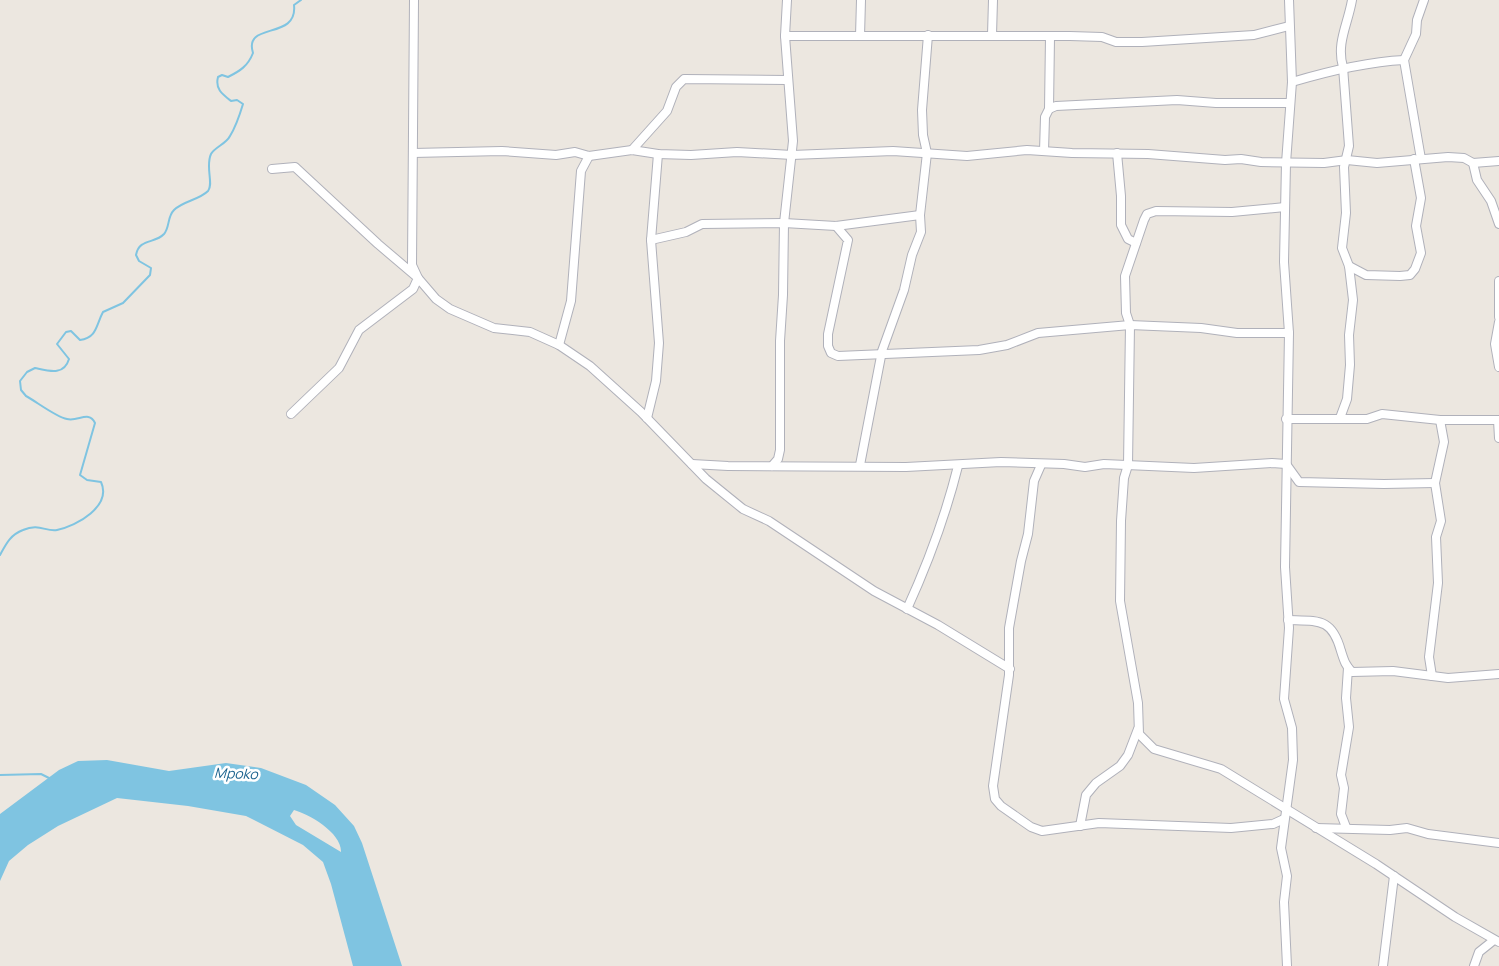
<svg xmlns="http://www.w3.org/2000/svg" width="1499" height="966" viewBox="0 0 1499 966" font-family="Manrope,sans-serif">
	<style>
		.water { fill: #7fc4e1; fill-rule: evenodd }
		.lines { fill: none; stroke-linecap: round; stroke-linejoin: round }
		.stream { stroke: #7fc4e1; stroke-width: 2 }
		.minor-casing { stroke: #b0b1ba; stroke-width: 10 }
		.minor { stroke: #fff; stroke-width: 8 }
		.labels { text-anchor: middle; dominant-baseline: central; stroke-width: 5; stroke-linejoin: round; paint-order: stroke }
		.water-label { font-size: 14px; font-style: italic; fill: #1d648f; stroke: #fff }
	</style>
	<rect width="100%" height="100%" fill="#ece7e0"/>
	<!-- water -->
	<path class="water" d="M107 760 169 771 226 763 261 768 306 785 335 805 354 826 362 843 402 966H353L331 884 323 862 303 845 246 816 188 806 117 798 58 826 28 845 9 861 0 881V814L59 770 78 761ZM294 810C309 814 342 833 341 852L296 825 290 816Z"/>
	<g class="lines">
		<!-- stream -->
		<g class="stream">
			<path d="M0 555C6 544 10 535 23 530 39 523 46 532 57 530 77 526 112 506 101 482L87 480 80 475 95 423C89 410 78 422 67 419 56 417 37 402 26 396L21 390 20 381 27 372 35 368C49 371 64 376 69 359L57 344 66 332 71 331 80 340C97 338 96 325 103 312L123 303 150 275 151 268 139 261 136 255C139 238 155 244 164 234 170 227 167 217 174 210 183 201 199 200 208 191 214 184 205 167 211 154 215 147 226 144 230 136 235 128 240 114 243 104L237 100 231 101C222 94 215 89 218 77L222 75 228 77C240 71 248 66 253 53 243 21 298 41 294 5L301 0"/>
			<polyline points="0,775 41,774 49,778"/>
		</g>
		<defs>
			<g id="minor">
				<polyline points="414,0 412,265 418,278 436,299 450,309 494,328 530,332 559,345 590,366 641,412 706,479 743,509 769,521 874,591 938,625 1010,669"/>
				<polyline points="992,35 993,0"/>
				<polyline points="785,36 1070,36 1102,37 1116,42 1142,42 1254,35 1289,26"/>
				<polyline points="860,36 861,0"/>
				<path d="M1292 82C1329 71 1365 62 1404 60"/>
				<polyline points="1049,109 1050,37"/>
				<polyline points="632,150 667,111 676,87 684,79 787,80"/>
				<polyline points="1044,151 1045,117 1049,109 1056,106 1177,100 1216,103 1290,103"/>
				<polyline points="413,153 502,151 556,155 575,152 589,156 632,150 658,154 691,155 737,152 792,155 893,151 967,156 1027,150 1072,153 1148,154 1225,160 1241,159 1261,162 1324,163 1347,160 1377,163 1448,157 1464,158 1473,163 1499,161"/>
				<polyline points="1117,153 1121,196 1121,225 1128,239 1136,243"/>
				<polyline points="1421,159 1404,60 1416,34 1417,20 1424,0"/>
				<polyline points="1473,163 1477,180 1491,201 1499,224"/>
				<polyline points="272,169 295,167 378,244 418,278 413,289 359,330 339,368 291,414"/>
				<polyline points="1285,207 1232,212 1156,211 1147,214 1144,220 1125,276 1126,313 1130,325 1128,465 1124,478 1121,521 1120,601 1138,703 1139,734 1154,749 1221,769 1376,864 1455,917 1499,942"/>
				<polyline points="836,226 848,240 828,334 828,346 831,353 838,356 979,350 1007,345 1038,333 1130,325 1201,328 1237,333 1289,333"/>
				<polyline points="651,240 686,232 702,224 784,223 836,226 920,215"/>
				<polyline points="1349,266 1366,275 1400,276 1410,275 1415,269 1421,253 1416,226 1421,198 1414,159"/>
				<polyline points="1499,281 1499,317"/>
				<polyline points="1499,322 1495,344 1499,367"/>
				<polyline points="559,345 571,301 581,171 589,156"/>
				<polyline points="647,418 656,381 659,343 651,240 658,154"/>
				<path d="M1340 418 1347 399 1350 365 1349 335 1353 300 1349 266 1342 248 1346 213 1344 167 1349 146 1343 67C1336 43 1348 24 1352 0"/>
				<polyline points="1286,419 1367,419 1382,414 1440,420 1499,420"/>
				<polyline points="1498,420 1499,438"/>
				<polyline points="692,464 728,466 906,467 1001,462 1064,464 1085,467 1104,464 1194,468 1272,463 1286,464 1299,482 1384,484 1435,483"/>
				<polyline points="860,465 882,351 904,290 912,255 921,232 920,215 927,153 923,135 922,110 928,35"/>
				<polyline points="1041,465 1034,481 1028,534 1021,561 1009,628 1009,675 993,786 995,799 1001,806 1031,827 1042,831 1099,823 1231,828 1273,824 1284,819"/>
				<polyline points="772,466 778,459 780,450 780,341 783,295 784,223 793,141 785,36 787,0"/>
				<path d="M907 609C928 563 946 514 958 466"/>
				<path d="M1288 620C1319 621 1332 618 1341 651 1344 660 1345 665 1352 672L1393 671 1448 678 1499 674"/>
				<polyline points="1432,676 1429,657 1438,583 1436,537 1441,521 1435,483 1444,442 1440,420"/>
				<polyline points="1080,826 1086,795 1096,783 1120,766 1128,755 1138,729"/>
				<polyline points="1346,827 1341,814 1344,788 1341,775 1349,727 1346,698 1348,668"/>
				<polyline points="1316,828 1390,830 1407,828 1428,834 1499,843"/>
				<polyline points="1287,966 1284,902 1287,876 1281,848 1293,760 1292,728 1284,699 1289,628 1285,567 1289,333 1284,262 1286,163 1292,82 1289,0"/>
				<polyline points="1383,966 1394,876"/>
				<polyline points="1474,966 1479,952 1494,940"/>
			</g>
		</defs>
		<!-- minor casing -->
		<use href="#minor" class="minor-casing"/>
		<!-- minor -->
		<use href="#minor" class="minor"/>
	</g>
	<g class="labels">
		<!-- water labels -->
		<g class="water-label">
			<text transform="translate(236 773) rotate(2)">Mpoko</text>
		</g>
	</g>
</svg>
